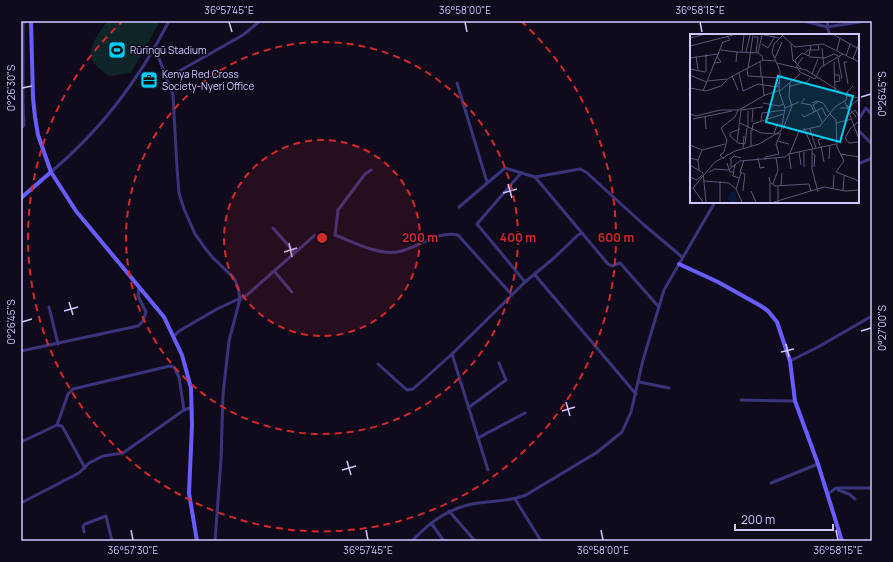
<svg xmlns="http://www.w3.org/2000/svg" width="893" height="562" viewBox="0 0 893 562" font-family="Manrope,sans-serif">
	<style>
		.green { fill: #0e2627 }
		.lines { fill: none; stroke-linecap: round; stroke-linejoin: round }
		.street { stroke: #3a347d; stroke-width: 3 }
		.secondary { stroke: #695dff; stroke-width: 4 }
		.ticks { fill: none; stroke: #d0c6ff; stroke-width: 1.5 }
		.ring { fill: none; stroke: #d62828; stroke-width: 2; stroke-dasharray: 7 5 }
		.labels { text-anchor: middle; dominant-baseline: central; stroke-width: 3; stroke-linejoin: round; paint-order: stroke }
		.poi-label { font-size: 10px; fill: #d0c6ff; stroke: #0f0b1d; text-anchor: start }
		.inset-road { fill: none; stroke: #5c5677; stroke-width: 1 }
		.view { fill: #00cdf1; fill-opacity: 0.15; stroke: #00cdf1; stroke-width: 2 }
		.inset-edge { fill: none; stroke: #d0c6ff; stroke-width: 2 }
		.centre { fill: #d62828; stroke: #0f0b1d; stroke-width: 2 }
		.ring-label { font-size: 12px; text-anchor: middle; font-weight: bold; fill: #d62828; stroke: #0f0b1d; stroke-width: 3; stroke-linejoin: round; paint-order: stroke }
		.neatline { fill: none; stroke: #d0c6ff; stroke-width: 1.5 }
		.ticks-label { font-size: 10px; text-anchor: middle; fill: #d0c6ff }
	</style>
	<rect width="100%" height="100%" fill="#0f0b1d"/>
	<!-- green -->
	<path class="green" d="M107 21H159V23L131 73 110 76C79 57 91 46 107 21Z"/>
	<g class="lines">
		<!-- street -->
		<g class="street">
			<polyline points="804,21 827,27 830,35"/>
			<polyline points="828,21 827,27 866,21"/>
			<polyline points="21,23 29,21"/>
			<polyline points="155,48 173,95 177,168 179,193 184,209 195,234 205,248 213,258 234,278 238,287 240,299 229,341 223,394 221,460 215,541"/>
			<polyline points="167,78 243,35 260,21"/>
			<polyline points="457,83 487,182"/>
			<polyline points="858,120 866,108 872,115"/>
			<polyline points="21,128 24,125 23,105 23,23"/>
			<polyline points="858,130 872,144"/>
			<polyline points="858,164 872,158"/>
			<path d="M371 170 365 174 338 210 335 235C353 242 377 255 397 252 417 249 437 230 458 235L512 295"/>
			<path d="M51 172C100 131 140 78 169 21"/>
			<polyline points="521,173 477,224 525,282"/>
			<polyline points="535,177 582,233"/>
			<polyline points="459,207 505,168 535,177 580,169 586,172 643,224 682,257"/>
			<polyline points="273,228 295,253"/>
			<polyline points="274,271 292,292"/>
			<polyline points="535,275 636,394"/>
			<polyline points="49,307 58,344"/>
			<polyline points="174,336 179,331 217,309 247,295 315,235"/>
			<polyline points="21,351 138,326 143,321 146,312 138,296 139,287"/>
			<polyline points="452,354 488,470"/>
			<polyline points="790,361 818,347 872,316"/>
			<polyline points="378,364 407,390 413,389 452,354 525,282 554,258 578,235 582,233 608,264 612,266 620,263 658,306"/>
			<polyline points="639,382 669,388"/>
			<polyline points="741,400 795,401"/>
			<polyline points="468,408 506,380 499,363"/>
			<polyline points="57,425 62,426 85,468"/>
			<polyline points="478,438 525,413"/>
			<polyline points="21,442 57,425 68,394 73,389 170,366 174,367 179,377 184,410"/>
			<polyline points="771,483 818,464"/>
			<polyline points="838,490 849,494 855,499"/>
			<polyline points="828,494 836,488 872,488"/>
			<polyline points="515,499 541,541"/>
			<polyline points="21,503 79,473 89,463 103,456 123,453 184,410 192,407"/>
			<polyline points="449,511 475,541"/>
			<polyline points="431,523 444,541"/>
			<polyline points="84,532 83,526 85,524 106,516 112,541"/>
			<path d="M412 541C431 521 450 507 478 503 494 501 511 501 526 495L596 453 622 432 631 412 643 360 664 290 715 202"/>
		</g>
		<!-- secondary -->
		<g class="secondary">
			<polyline points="31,21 33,98 35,117 38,135 51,172 76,211 164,317 182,355 191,388 192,425 189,493 197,541"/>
			<polyline points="21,198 51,172"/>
			<polyline points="679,264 718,282 761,306 768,311 777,322 790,361 795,401 818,464 842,541"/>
		</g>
	</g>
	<!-- ticks -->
	<path class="ticks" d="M229 22 232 32M465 22 467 32M700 22 702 32M22 88 32 86M861 97 871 94M508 184 512 198M503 193 517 189M289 243 292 257M284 252 297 248M69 302 73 315M64 311 78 307M22 322 32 319M861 331 871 328M786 344 789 357M781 352 794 349M566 402 570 416M562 411 575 407M347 461 351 475M342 470 356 466M131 530 133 540M366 530 368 540M601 530 603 540M836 530 838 540"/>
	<!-- distance rings -->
	<circle cx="322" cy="238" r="98" fill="#d62828" fill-opacity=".12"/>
	<g class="ring">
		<circle cx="322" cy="238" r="98"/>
		<circle cx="322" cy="238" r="196"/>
		<path d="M521 21A294 294 0 1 1 123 21"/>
	</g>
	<!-- icons -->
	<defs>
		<symbol id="stadium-square" viewBox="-11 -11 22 22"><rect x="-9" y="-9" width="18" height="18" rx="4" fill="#00cdf1" stroke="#0f0b1d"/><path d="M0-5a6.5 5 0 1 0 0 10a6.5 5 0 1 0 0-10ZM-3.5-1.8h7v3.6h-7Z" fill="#111"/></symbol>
		<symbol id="office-square" viewBox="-11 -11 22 22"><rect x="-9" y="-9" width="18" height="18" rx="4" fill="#00cdf1" stroke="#0f0b1d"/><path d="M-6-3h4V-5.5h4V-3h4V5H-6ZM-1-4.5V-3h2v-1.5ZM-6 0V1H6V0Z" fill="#111"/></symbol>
	</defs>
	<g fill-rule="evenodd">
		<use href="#stadium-square" x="107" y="40" width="20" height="20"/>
		<use href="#office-square" x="139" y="70" width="20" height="20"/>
	</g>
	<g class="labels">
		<!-- poi labels -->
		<g class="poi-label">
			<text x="130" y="50">Rũrĩngũ Stadium</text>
			<text x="162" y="74">Kenya Red Cross<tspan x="162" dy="12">Society-Nyeri Office</tspan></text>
		</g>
	</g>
	<!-- overview -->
	<g transform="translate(690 34)">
		<rect width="169" height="169" fill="#0f0b1d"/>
		<path d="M41 157 45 158 49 168H40L38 164Z" fill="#071739"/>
		<path class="inset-road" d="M74 1 89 4M92 1 105 13 133 10 169 28M144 1 169 15M64 3H68L66 19M0 4 12 1M72 10 78 14 85 2M101 10 103 26 111 34M0 12 43 1M132 14 134 33M31 16 47 18M147 16 150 4M52 18 54 1M56 18 60 1M68 19 72 1M114 20 118 16H129L128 11M6 22 8 36M156 22 160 10M119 23 135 24 144 20 150 23M0 24 28 20M85 24 92 8M148 24 152 45M163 25 168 12M46 28 47 18 68 19 72 22 73 26M70 28 71 42M144 28 145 56M157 28H154L158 50M24 29 31 28 27 22M106 29 105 26 112 19 119 22 121 12M106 33 113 23M107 33 110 38 125 45 131 33 153 20M0 35 15 38M57 35 58 42 90 44M58 35 63 1M16 38V20M49 39 53 57 68 50 87 53 89 48M122 40 128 25M0 41 16 48M145 41H149L150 47 145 48M42 42 48 56M72 42 74 62M17 47 37 45M100 52 117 48 120 44M0 54 16 57 31 52 39 44 73 26 85 27M13 57 33 8 40 6 37 2M158 58 157 62 169 64M154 61 163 52M115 64 111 69 121 71 124 78M155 68 169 105M73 69 89 72 93 70M122 69 127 67 133 69 139 78M157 71 166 83M95 74 109 68M150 74H158L169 65M51 76 73 73M58 77V94M126 77 123 71 128 68M127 77 132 88M139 79 146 86 147 113 154 127 146 138 169 147M0 80 6 82 30 76H49L75 61 91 56 110 40M112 80 114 83 132 74 136 82M160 80 165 76 168 81M15 83 16 95M3 85 42 77M71 87 72 79 95 76M169 87 160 95 155 104 159 109 169 108M62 88 63 75M50 89 71 99 90 100M146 89 162 85M114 94 123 115M50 95 40 99V102L48 109 55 110 57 94M93 95 102 72 99 63 100 49M120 95 126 114M61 96V112M62 97 63 90 93 80M84 100 87 91H93M87 107 99 110M47 108 51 76M0 111 12 116 8 126M130 112 128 106 134 104M131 112 134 128M53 114 54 102M12 116 35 110M122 116V135L128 158M109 118 111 131M122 119 125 121 124 133M99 120 146 110M99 120 101 135M150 120 169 123M0 124 8 126 9 136M68 124 70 134 75 133M34 125 30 121 34 118 37 106 31 94 45 83 48 76M139 125 140 111M75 126V123L89 120 86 110 91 99M37 129 40 138H44M45 130 43 142 49 144M0 131 13 139M41 133V125L44 122 51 124M114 133V118M19 138 25 135 38 136 50 127 95 123 100 119 109 97 130 92 145 73 156 66 157 62 116 36 87 29M13 139 16 168M0 143 7 146 12 141M79 143 80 148 85 152 119 150 121 157M14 147 39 149 46 155 52 168M83 150 88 136 86 124M88 152V168M91 152 92 139M46 155 51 139M143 155 144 141M53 157 55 140 50 138 54 126M61 157 66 168M153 157 154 142M13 168 3 154 25 128 45 117 69 110 91 97 95 74 89 57 90 37 82 18 84 10 93 1M30 168V147M80 168V149M84 168 134 153 155 157 169 156"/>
		<path class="view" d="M88 42 163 62 150 108 76 88Z"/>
		<rect width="169" height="169" class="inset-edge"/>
	</g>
	<circle cx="322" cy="238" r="6" class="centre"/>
	<g class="ring-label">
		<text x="420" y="242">200 m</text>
		<text x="518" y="242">400 m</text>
		<text x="616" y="242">600 m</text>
	</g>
	<!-- border -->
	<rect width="893" height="562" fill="none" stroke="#0f0b1d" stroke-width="44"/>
	<!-- scale -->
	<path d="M735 524v6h98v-6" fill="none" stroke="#d0c6ff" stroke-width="2"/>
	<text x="741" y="524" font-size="12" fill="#d0c6ff" stroke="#0f0b1d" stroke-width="3" paint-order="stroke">200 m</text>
	<rect x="22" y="22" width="849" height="518" class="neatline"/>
	<g class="ticks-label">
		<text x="229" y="14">36°57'45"E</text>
		<text x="465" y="14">36°58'00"E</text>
		<text x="700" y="14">36°58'15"E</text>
		<text transform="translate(11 88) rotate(-90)" y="4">0°26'30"S</text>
		<text transform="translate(882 94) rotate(-90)" y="4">0°26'45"S</text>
		<text transform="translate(11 322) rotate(-90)" y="4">0°26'45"S</text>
		<text transform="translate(882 328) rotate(-90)" y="4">0°27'00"S</text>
		<text x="133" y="554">36°57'30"E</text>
		<text x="368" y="554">36°57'45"E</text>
		<text x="603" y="554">36°58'00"E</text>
		<text x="838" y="554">36°58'15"E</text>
	</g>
</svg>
